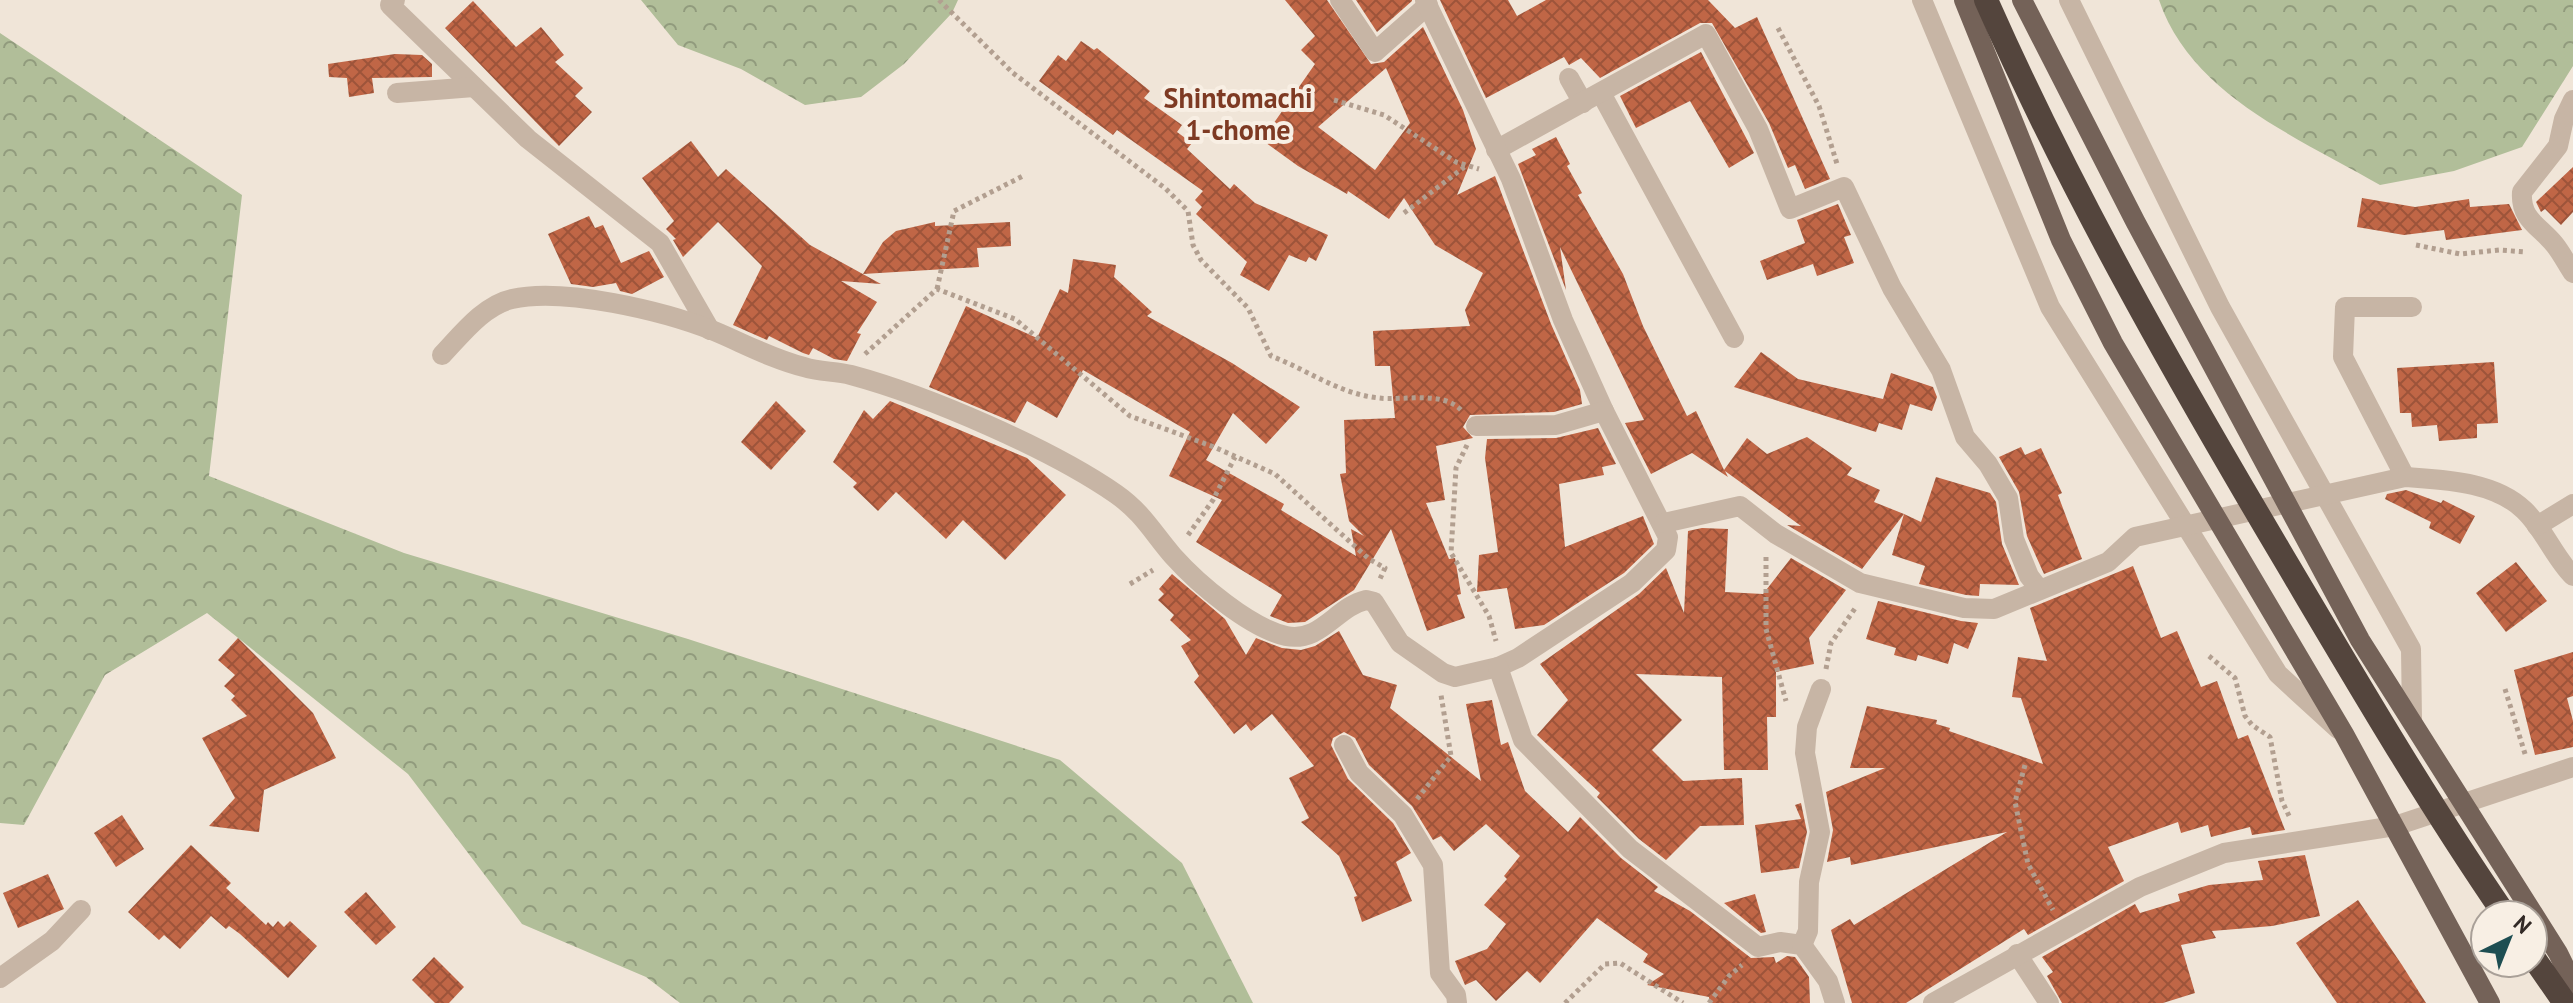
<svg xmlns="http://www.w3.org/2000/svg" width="2573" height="1003" viewBox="0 0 2573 1003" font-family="'PT Sans',sans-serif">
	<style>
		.forest { fill: url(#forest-crowns) }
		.building { fill: url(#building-cross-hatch); fill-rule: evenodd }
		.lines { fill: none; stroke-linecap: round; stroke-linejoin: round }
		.path { stroke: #b29f90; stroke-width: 5; stroke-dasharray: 4 4; stroke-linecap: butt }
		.street { stroke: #c7b5a5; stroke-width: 20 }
		.primary { stroke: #746258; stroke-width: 20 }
		.highway { stroke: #54453d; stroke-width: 24 }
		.labels { text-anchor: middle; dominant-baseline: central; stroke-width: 8; stroke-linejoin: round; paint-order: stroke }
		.neighbourhood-label { font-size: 28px; font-weight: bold; fill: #7e3a23; stroke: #f8efe4 }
	</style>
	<defs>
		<pattern id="forest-crowns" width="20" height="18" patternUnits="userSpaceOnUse" patternTransform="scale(2)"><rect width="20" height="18" fill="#b1be99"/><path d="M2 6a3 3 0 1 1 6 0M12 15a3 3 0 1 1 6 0" fill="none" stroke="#919b7d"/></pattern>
		<pattern id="building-cross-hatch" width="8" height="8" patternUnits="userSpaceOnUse" patternTransform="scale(2)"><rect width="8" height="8" fill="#c06646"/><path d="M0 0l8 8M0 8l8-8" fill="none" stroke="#9d543a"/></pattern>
	</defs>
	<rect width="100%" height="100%" fill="#f0e5d8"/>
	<!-- forest -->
	<g class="forest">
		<polygon points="641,0 958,0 952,13 904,64 861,97 805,105 741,69 678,45"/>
		<path d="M2159 0H2573V66L2522 147 2454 171 2380 185C2299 138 2191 95 2159 0Z"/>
		<polygon points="0,33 242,195 209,476 404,553 688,639 1060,760 1182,863 1253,1003 680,1003 646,977 522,924 408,774 207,613 105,675 24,825 0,823"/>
	</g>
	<!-- building -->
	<g class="building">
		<path d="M1285 0H1327L1371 64 1384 62 1423 27 1463 110 1476 149 1457 195 1495 176 1551 324 1580 390 1582 404 1554 412 1470 415 1463 427 1473 438 1436 446 1445 500 1426 503 1449 559 1455 558 1461 594 1457 595 1465 618 1427 631 1391 529 1354 590 1305 622 1288 623 1270 616 1282 595 1196 542 1222 500 1169 476 1190 432 1083 370 1057 418 1027 401 1015 423 929 387 966 306 1037 338 1060 289 1068 293 1073 259 1116 265 1114 277 1152 312 1147 316 1232 363 1300 407 1266 444 1233 413 1206 460 1284 504 1281 510 1356 556 1351 529 1364 536 1349 521 1340 474 1346 473 1344 420 1395 418 1390 366H1375L1373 331 1470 326 1465 310 1483 273 1435 245 1404 198 1389 219 1348 191 1347 194 1298 166 1262 140 1315 64 1301 50 1315 36ZM1386 68 1410 123 1375 170 1318 127Z"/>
		<polygon points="1356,0 1412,0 1412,1 1377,32"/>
		<polygon points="1440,0 1508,0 1517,16 1546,0 1708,0 1735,28 1757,17 1830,179 1805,189 1795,165 1788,168 1769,123 1712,23 1700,23 1600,78 1581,58 1569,65 1564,57 1486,98"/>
		<polygon points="473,1 516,47 541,27 564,55 555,62 583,88 575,96 592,112 559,146 445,28"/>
		<polygon points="1081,41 1094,50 1097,48 1150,91 1144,98 1182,125 1177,132 1192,143 1187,149 1230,189 1234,184 1255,203 1328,235 1316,261 1309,257 1306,262 1289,255 1269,291 1240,275 1247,262 1196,214 1202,207 1195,200 1203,191 1117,130 1113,135 1039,81 1058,55 1066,61"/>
		<polygon points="1701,52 1754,153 1729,168 1690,101 1636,128 1620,96"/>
		<polygon points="395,54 422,55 432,64 432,77 372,78 374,93 349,97 347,78 329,77 328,64"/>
		<polygon points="1556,137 1570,164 1567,166 1582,193 1578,195 1623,274 1643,326 1687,416 1696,411 1724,470 1747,438 1767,454 1807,437 1852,468 1847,475 1880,490 1874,502 1904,514 1862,569 1787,525 1801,526 1725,471 1728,477 1692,453 1651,474 1625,423 1644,420 1560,247 1566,290 1518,164 1536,155 1532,149"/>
		<polygon points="691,141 718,177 726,169 810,245 881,284 841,281 877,302 857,333 861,334 847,361 834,359 813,348 809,355 803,353 769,336 767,340 733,325 762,266 718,222 683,257 673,240 676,239 666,229 674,221 642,178"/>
		<polygon points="2573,167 2573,212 2561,225 2545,209 2541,212 2536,202"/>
		<polygon points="2362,198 2415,207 2469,199 2470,207 2509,204 2522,230 2446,240 2444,230 2404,235 2357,227"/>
		<polygon points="1838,204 1851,235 1844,237 1854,263 1817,276 1813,264 1767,280 1760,261 1805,243 1797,220"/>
		<polygon points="589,216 595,228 603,225 621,263 649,251 664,277 632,294 620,291 616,283 593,287 571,284 548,234"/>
		<polygon points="935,222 935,226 1010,222 1011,246 977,248 979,267 863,274 883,242 896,231"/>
		<polygon points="1761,352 1798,379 1883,399 1891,373 1933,387 1937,397 1932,411 1910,404 1902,430 1879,423 1876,432 1734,387"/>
		<polygon points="2494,362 2498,423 2477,424 2477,438 2439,441 2437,425 2412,427 2411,413 2400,413 2397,368"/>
		<polygon points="776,401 806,431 771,470 741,442"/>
		<polygon points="890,401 1027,458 1066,495 1005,560 963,520 946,539 896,492 878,511 853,487 857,483 833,462 864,410 873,419"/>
		<polygon points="1598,428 1616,464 1602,467 1604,475 1559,484 1565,547 1643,516 1654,544 1624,573 1544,625 1515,629 1507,588 1477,592 1479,555 1498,552 1485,458 1487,439 1556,438"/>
		<polygon points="2021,447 2025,455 2041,448 2062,493 2058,495 2082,559 2044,574 2027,536 2019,492 1999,457"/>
		<polygon points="1936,477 1990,493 1996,502 2002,544 2019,585 1980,584 1979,596 1966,595 1919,584 1925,566 1892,555 1904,514 1921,522"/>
		<polygon points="2406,490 2441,503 2443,500 2475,516 2460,544 2429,528 2431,522 2385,499 2387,494"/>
		<polygon points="1702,528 1728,529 1725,592 1763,594 1791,558 1846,590 1809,638 1814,664 1776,672 1776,717 1767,717 1768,770 1724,770 1722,677 1636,674 1682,720 1652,750 1683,781 1742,778 1744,825 1700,826 1666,860 1639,839 1597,797 1600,793 1537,735 1568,700 1540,664 1639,594 1666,568 1684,613 1688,531"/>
		<polygon points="2516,562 2547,601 2506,632 2476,593"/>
		<polygon points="2133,566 2161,638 2177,631 2201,687 2217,681 2238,739 2248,735 2285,830 2252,835 2250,827 2211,837 2208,825 2181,833 2178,822 2108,847 2124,881 2028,935 2024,929 1906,1003 1852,1003 1831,930 1850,919 1854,925 2007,832 1851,865 1850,857 1827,862 1833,830 1826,792 1885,768 1850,768 1867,706 1937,720 1936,724 1950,728 1949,731 2043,764 2021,698 2012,697 2018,657 2047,661 2030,608"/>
		<polygon points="1172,574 1225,619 1246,655 1256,638 1282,648 1301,650 1315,646 1339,631 1363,675 1397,685 1390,708 1481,781 1466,704 1492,700 1501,745 1508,742 1525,791 1568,832 1580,817 1621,858 1658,887 1654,891 1690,911 1751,958 1774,957 1776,963 1787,956 1795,957 1809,977 1810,1003 1709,1003 1709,997 1647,985 1664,974 1643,962 1648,954 1597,918 1540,983 1527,971 1496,1001 1476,980 1465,985 1455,961 1487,949 1506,924 1484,905 1507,879 1504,876 1520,856 1486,824 1454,851 1441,836 1433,840 1412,806 1369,765 1355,738 1344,732 1333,738 1331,745 1348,779 1393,823 1411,853 1396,862 1412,901 1362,922 1354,897 1357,896 1339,856 1301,822 1309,818 1289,778 1314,766 1272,714 1251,731 1246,724 1234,734 1194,682 1199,676 1181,646 1191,640 1170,620 1174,615 1158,600 1164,594 1159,589"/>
		<polygon points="1878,601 1961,621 1978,623 1968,649 1954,643 1948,664 1918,655 1916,661 1894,655 1896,648 1866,639"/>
		<polygon points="238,638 313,713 336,758 264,790 259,832 209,826 235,798 202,738 247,716 231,700 235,696 224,686 235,675 218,660"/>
		<polygon points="2573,652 2573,696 2567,698 2573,721 2573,747 2535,755 2514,670"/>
		<polygon points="1801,803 1807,832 1799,868 1761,873 1755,825 1801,819 1795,805"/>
		<polygon points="122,815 144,849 116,867 94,833"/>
		<polygon points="191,845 231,883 226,888 266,925 268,922 273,927 278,921 284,927 290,921 317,946 288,978 240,934 229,926 226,929 211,916 180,949 164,935 159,940 128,912"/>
		<polygon points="2305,855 2320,916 2272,926 2212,931 2216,938 2181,945 2195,993 2163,1003 2062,1003 2047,976 2053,972 2042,957 2135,904 2140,913 2180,901 2178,894 2209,885 2263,880 2258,861"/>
		<polygon points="48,874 64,909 18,928 3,893"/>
		<polygon points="366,892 396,927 376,945 344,912"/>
		<polygon points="1755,894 1766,932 1761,933 1724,903"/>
		<polygon points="2358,900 2402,965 2426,1003 2337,1003 2296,943"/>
		<polygon points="434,957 464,987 449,1003 435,1003 412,980"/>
	</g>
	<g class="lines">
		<!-- path -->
		<g class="path">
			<path d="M939 0 1013 73 1166 189 1188 211 1193 245 1201 260 1248 308 1271 356C1308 370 1339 394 1379 398 1404 401 1443 390 1462 411"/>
			<polyline points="1778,28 1819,106 1838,167"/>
			<polyline points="1334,100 1384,115 1456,162 1479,169"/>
			<polyline points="1404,213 1467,165"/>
			<polyline points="2416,245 2460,254 2499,250 2526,252"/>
			<polyline points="937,289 954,211 1023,176"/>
			<polyline points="865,354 937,289 1015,319 1130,416 1214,447 1275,474 1369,559 1385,568 1379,581"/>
			<polyline points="1467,445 1456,468 1451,553 1489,616 1496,641"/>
			<polyline points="1188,535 1213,500 1235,457"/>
			<polyline points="1766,557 1766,629 1786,701"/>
			<polyline points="1130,584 1153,570"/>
			<polyline points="2209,656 2235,678 2245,716 2252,725 2270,737 2282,801 2290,818"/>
			<polyline points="1826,669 1831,643 1856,607"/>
			<polyline points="2505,689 2526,757"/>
			<polyline points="2025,765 2015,802 2028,864 2053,910"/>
			<polyline points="1417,799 1451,756 1441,695"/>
			<polyline points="1565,1003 1605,964 1620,963 1683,1003"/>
			<polyline points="1709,1003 1729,976 1742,965"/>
		</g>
		<!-- street -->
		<g class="street">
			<polyline points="395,0 390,5 528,139 660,243 710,330"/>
			<polyline points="1340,0 1375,52 1428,5"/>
			<polyline points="1922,0 2050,307 2278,674 2338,729"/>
			<polyline points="2069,0 2220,307 2411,649 2412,720"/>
			<polyline points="1569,78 1583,103"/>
			<polyline points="397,93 474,87"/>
			<polyline points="1601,93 1734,338"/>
			<path d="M2573 100 2564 119 2558 146 2522 192C2520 220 2540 226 2555 245 2562 254 2567 264 2573 273"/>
			<polyline points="1496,150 1706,34 1758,129 1790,209 1844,187 1892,288 1941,370 1965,437 1988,464 2008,498 2014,539 2029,576 2039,589"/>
			<path d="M442 355C461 335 484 305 512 299 563 287 664 311 714 331 743 343 772 359 804 367 819 372 836 371 851 375 929 396 1051 449 1116 494 1143 513 1153 533 1173 556 1198 584 1250 628 1286 636 1321 643 1336 607 1366 600L1374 602 1400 643 1443 673 1455 677 1498 667 1518 658 1632 583 1666 550 1668 537 1604 411 1563 320 1511 179 1425 0"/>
			<polyline points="1476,426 1556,425 1604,411"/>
			<polyline points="2405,477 2343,357 2345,307 2412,307"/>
			<path d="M1664 523 1740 506 1776 534 1860 583 1964 608 1994 609 2108 562 2135 537 2405 477C2444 480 2494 481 2524 510 2544 529 2554 557 2573 576"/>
			<polyline points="2537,526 2573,504"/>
			<polyline points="1498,667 1523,740 1630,849 1758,947 1780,942 1802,945 1828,981 1835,1003"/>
			<polyline points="1344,745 1359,773 1403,815 1433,865 1440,973 1456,995 1457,1003"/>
			<polyline points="1802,945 1808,931 1809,882 1820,832 1805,753 1807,727 1821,689"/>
			<polyline points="2017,954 2049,1003"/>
			<polyline points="0,978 52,941 81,910"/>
			<polyline points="1933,1003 2140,887 2224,853 2395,826 2573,767"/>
		</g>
		<!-- primary -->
		<g class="primary">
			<polyline points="1964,0 2061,240 2113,343 2344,734 2490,1003"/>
			<polyline points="2022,0 2135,221 2360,640 2558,953 2573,984"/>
		</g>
		<!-- highway -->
		<g class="highway">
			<path d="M1986 0C2070 190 2173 371 2279 550 2352 673 2424 797 2505 915"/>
			<polyline points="2533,957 2565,1003"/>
		</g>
	</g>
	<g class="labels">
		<!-- neighbourhood labels -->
		<g class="neighbourhood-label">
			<text x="1238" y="97">Shintomachi<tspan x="1238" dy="32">1-chome</tspan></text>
		</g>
	</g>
	<!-- north arrow -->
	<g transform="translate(2509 939) rotate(43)"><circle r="38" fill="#f8efe4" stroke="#a9a098" stroke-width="2"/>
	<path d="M0-6L14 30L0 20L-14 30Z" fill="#1e4e52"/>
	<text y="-12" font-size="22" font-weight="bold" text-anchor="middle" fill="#332a26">N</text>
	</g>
</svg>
